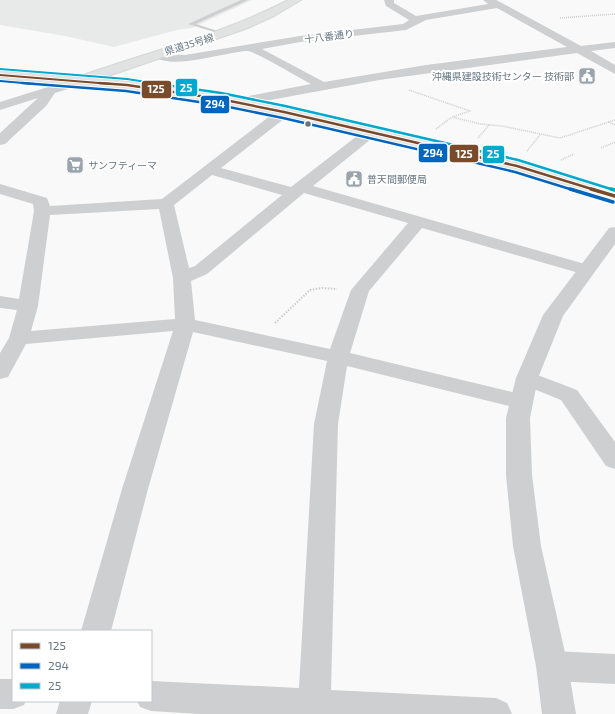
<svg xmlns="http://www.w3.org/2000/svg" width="615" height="714" viewBox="0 0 615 714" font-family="'Exo 2','Noto Sans JP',sans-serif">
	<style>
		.built { fill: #e8e9e9 }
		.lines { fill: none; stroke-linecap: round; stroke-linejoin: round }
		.secondary-casing { stroke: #d5d6d7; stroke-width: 2 }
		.trunk-casing { stroke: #d5d6d6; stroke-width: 2 }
		.path-far1 { stroke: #cbcccd; stroke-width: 1.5; stroke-dasharray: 1 1; stroke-linecap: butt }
		.path { stroke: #cbcccd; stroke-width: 2; stroke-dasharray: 1.5 1.5; stroke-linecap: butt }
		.service { fill: #cecfd0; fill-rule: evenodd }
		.minor { fill: #cecfd0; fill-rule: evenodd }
		.tertiary { fill: #cecfd0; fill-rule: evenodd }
		.secondary { fill: #e1e2e2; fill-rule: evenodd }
		.trunk { fill: #e1e2e2; fill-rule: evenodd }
		.bus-1-far2-casing { stroke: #fff; stroke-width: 3.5 }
		.bus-1-far1-casing { stroke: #fff; stroke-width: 4.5 }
		.bus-1-casing { stroke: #fff; stroke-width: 6 }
		.bus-2-far2-casing { stroke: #fff; stroke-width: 3.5 }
		.bus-2-far1-casing { stroke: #fff; stroke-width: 4.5 }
		.bus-2-casing { stroke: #fff; stroke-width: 6 }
		.bus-3-far2-casing { stroke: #fff; stroke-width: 3.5 }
		.bus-3-far1-casing { stroke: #fff; stroke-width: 4.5 }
		.bus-3-casing { stroke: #fff; stroke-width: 6 }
		.bus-1-far2 { stroke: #7a4b2a; stroke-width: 2 }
		.bus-1-far1 { stroke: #7a4b2a; stroke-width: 2.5 }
		.bus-1 { stroke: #7a4b2a; stroke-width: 3.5 }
		.bus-2-far2 { stroke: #0065bd; stroke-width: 2 }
		.bus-2-far1 { stroke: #0065bd; stroke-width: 2.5 }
		.bus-2 { stroke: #0065bd; stroke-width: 3.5 }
		.bus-3-far2 { stroke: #00a9ce; stroke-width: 2 }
		.bus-3-far1 { stroke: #00a9ce; stroke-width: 2.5 }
		.bus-3 { stroke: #00a9ce; stroke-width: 3.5 }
		.bus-dot { fill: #657683; stroke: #fff; stroke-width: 1.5 }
		.labels { text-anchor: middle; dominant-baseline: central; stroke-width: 4; stroke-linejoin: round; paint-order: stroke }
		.far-street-label { font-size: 10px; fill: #657683; stroke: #fff }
		.far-poi-label { font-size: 10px; fill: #657683; stroke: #fff; text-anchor: start }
		.line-badge { stroke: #fff; stroke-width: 1.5 }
		.badge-label { font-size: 11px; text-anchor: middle; font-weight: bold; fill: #fff }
	</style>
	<rect width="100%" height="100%" fill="#f9f9f9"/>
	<!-- built -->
	<polygon class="built" points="0,0 252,0 192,28 177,30 114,47 65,36 0,25"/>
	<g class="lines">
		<defs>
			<path id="secondary" d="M288 0H301L274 16 248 28 85 84H75L74 81 75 78C147 52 221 35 288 0Z"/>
			<polygon id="trunk" points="0,71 127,81 220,95 284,108 517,161 615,191 615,201 513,170 284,116 220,103 127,89 0,79"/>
		</defs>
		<!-- secondary casing -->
		<use href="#secondary" class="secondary-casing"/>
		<!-- trunk casing -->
		<use href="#trunk" class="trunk-casing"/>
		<!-- path-far1 -->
		<g class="path-far1">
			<polyline points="560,18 615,14"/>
			<polyline points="409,90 470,111 452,117 481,124 502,126 560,138 609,122"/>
			<polyline points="615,120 609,122 615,125"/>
			<polyline points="436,129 452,117"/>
			<polyline points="478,138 489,125"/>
			<polyline points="601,148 615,142"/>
			<polyline points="527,151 540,135"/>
			<polyline points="561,160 574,154"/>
		</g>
		<!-- path -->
		<polyline class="path" points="275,323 310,290 322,288 337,289"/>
		<!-- service -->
		<polygon class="service" points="241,0 248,0 196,24 224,33 224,35 188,24"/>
		<!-- minor -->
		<g class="minor">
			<path d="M384 0H394V3L416 16 488 4 483 0H496L502 3 581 46 615 42V48L591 51 615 65V74L577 53 379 80 238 106 233 105 232 102 233 99 311 84C301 79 254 51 248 51 228 51 166 73 152 54L154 52 158 51 168 54 185 55 300 36 403 24 409 20 386 6ZM497 8 567 47 426 65 324 82 262 49 300 42 406 30 426 20Z"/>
			<polygon points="80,77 84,78 86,81 84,84 55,93 46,106 5,144 0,145 0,133 38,98 0,110 0,102"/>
			<path d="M284 108 289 109 291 112 289 115 221 168 291 187 366 129 371 128 376 129 378 132 376 135 313 186 592 266 595 270 592 274 586 275 422 228 369 291 350 353 529 396 532 401 529 406 521 409 347 366 338 424 331 690 496 698 507 703 512 714H199L151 711 140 707 137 701H151V681L299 688 314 424 327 361 193 332 148 489 111 631H81L122 489 173 331 26 344 8 377 0 379V353L9 338 17 310 0 308V296L19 299 34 211 33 204 0 194V184L47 198 50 206 162 199 279 109ZM212 175 282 195 195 266 189 268 174 205ZM304 193 408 223 351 290 330 349 195 320 191 281 207 274ZM159 209 173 278 175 319 31 331 38 306 50 215Z"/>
			<polygon points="527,371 577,390 615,442 615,469 606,466 561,400 519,383 516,378 519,373"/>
			<polygon points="552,651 615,654 615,684 552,681 541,676 537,666 541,656"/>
			<polygon points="0,679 13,679 13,701 26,701 24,705 13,709 0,709"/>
			<polygon points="60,701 92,701 88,714 56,714"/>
		</g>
		<!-- tertiary -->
		<polygon class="tertiary" points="615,227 615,244 563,316 538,378 530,418 532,475 541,546 568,666 576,714 542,714 536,666 513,546 506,475 506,418 516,378 543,315 609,228"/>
		<!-- secondary -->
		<use href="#secondary" class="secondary"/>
		<!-- trunk -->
		<use href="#trunk" class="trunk"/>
		<defs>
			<polyline id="bus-1-far2" points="0,75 111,84"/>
			<polyline id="bus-1-far1" points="99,83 127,85 220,99 284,112 517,166 595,190"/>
			<polyline id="bus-1" points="591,189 615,196"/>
			<polyline id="bus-2-far2" points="0,81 35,84"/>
			<polyline id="bus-2-far1" points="22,83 126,91 219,105 283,118 515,172 573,190"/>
			<polyline id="bus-2" points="570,189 613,202"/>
			<polyline id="bus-3-far2" points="0,69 127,79 159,84"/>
			<polyline id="bus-3-far1" points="152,83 221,93 285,106 518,160 614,190"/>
			<polyline id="bus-3" points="611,189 615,190"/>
		</defs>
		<!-- bus-1-far2 casing -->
		<use href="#bus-1-far2" class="bus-1-far2-casing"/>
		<!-- bus-1-far1 casing -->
		<use href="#bus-1-far1" class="bus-1-far1-casing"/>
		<!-- bus-1 casing -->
		<use href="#bus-1" class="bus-1-casing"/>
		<!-- bus-2-far2 casing -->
		<use href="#bus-2-far2" class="bus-2-far2-casing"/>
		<!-- bus-2-far1 casing -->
		<use href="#bus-2-far1" class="bus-2-far1-casing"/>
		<!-- bus-2 casing -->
		<use href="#bus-2" class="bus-2-casing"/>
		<!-- bus-3-far2 casing -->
		<use href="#bus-3-far2" class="bus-3-far2-casing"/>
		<!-- bus-3-far1 casing -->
		<use href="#bus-3-far1" class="bus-3-far1-casing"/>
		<!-- bus-3 casing -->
		<use href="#bus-3" class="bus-3-casing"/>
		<!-- bus-1-far2 -->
		<use href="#bus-1-far2" class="bus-1-far2"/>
		<!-- bus-1-far1 -->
		<use href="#bus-1-far1" class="bus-1-far1"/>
		<!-- bus-1 -->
		<use href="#bus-1" class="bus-1"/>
		<!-- bus-2-far2 -->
		<use href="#bus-2-far2" class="bus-2-far2"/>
		<!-- bus-2-far1 -->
		<use href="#bus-2-far1" class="bus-2-far1"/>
		<!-- bus-2 -->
		<use href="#bus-2" class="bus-2"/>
		<!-- bus-3-far2 -->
		<use href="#bus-3-far2" class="bus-3-far2"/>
		<!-- bus-3-far1 -->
		<use href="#bus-3-far1" class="bus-3-far1"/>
		<!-- bus-3 -->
		<use href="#bus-3" class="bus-3"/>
	</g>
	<!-- icons -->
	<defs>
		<symbol id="civic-square" viewBox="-11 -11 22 22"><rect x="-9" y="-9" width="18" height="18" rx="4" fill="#99a4ac" stroke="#fff"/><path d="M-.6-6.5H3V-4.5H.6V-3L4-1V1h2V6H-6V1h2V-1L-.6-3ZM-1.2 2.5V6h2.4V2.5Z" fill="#fff"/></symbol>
		<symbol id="supermarket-square" viewBox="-11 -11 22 22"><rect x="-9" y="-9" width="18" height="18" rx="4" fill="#99a4ac" stroke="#fff"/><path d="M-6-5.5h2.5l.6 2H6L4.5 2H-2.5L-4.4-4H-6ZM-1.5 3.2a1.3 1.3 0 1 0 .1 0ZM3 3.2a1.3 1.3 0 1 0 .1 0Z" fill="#fff"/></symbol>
	</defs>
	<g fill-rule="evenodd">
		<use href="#civic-square" x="577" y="66" width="20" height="20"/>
		<use href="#supermarket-square" x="65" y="155" width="20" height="20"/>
		<use href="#civic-square" x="344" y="169" width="20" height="20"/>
	</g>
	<!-- markers -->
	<circle class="bus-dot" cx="308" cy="124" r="3.5"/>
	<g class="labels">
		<!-- far-street labels -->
		<g class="far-street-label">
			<text transform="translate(329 36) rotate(-7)">十八番通り</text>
			<text transform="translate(189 44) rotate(-17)">県道35号線</text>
		</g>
		<!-- far-poi labels -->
		<g class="far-poi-label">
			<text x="574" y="76" text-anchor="end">沖縄県建設技術センター 技術部</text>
			<text x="88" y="165">サンフティーマ</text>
			<text x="367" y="179">普天間郵便局</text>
		</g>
	</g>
	<g class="line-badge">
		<rect x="175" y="78" width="23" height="19" rx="4" fill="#00a9ce"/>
		<rect x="141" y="80" width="31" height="19" rx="4" fill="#7a4b2a"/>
		<rect x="200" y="95" width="30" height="19" rx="4" fill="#0065bd"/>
		<rect x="418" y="143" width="30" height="20" rx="4" fill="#0065bd"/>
		<rect x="449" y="144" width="30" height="19" rx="4" fill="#7a4b2a"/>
		<rect x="482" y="145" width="23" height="19" rx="4" fill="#00a9ce"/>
	</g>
	<g class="badge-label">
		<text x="186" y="92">25</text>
		<text x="156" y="93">125</text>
		<text x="215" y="108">294</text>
		<text x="433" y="157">294</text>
		<text x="464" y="158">125</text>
		<text x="493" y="158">25</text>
	</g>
	<!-- legend -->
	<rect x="12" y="630" width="140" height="72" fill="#ffffff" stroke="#c1c8cd"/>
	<rect x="20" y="643" width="20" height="6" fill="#7a4b2a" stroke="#c1c8cd"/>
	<text x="48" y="650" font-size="12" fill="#657683">125</text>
	<rect x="20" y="663" width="20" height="6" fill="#0065bd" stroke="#c1c8cd"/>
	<text x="48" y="670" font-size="12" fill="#657683">294</text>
	<rect x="20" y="683" width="20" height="6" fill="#00a9ce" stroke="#c1c8cd"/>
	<text x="48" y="690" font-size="12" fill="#657683">25</text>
</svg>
